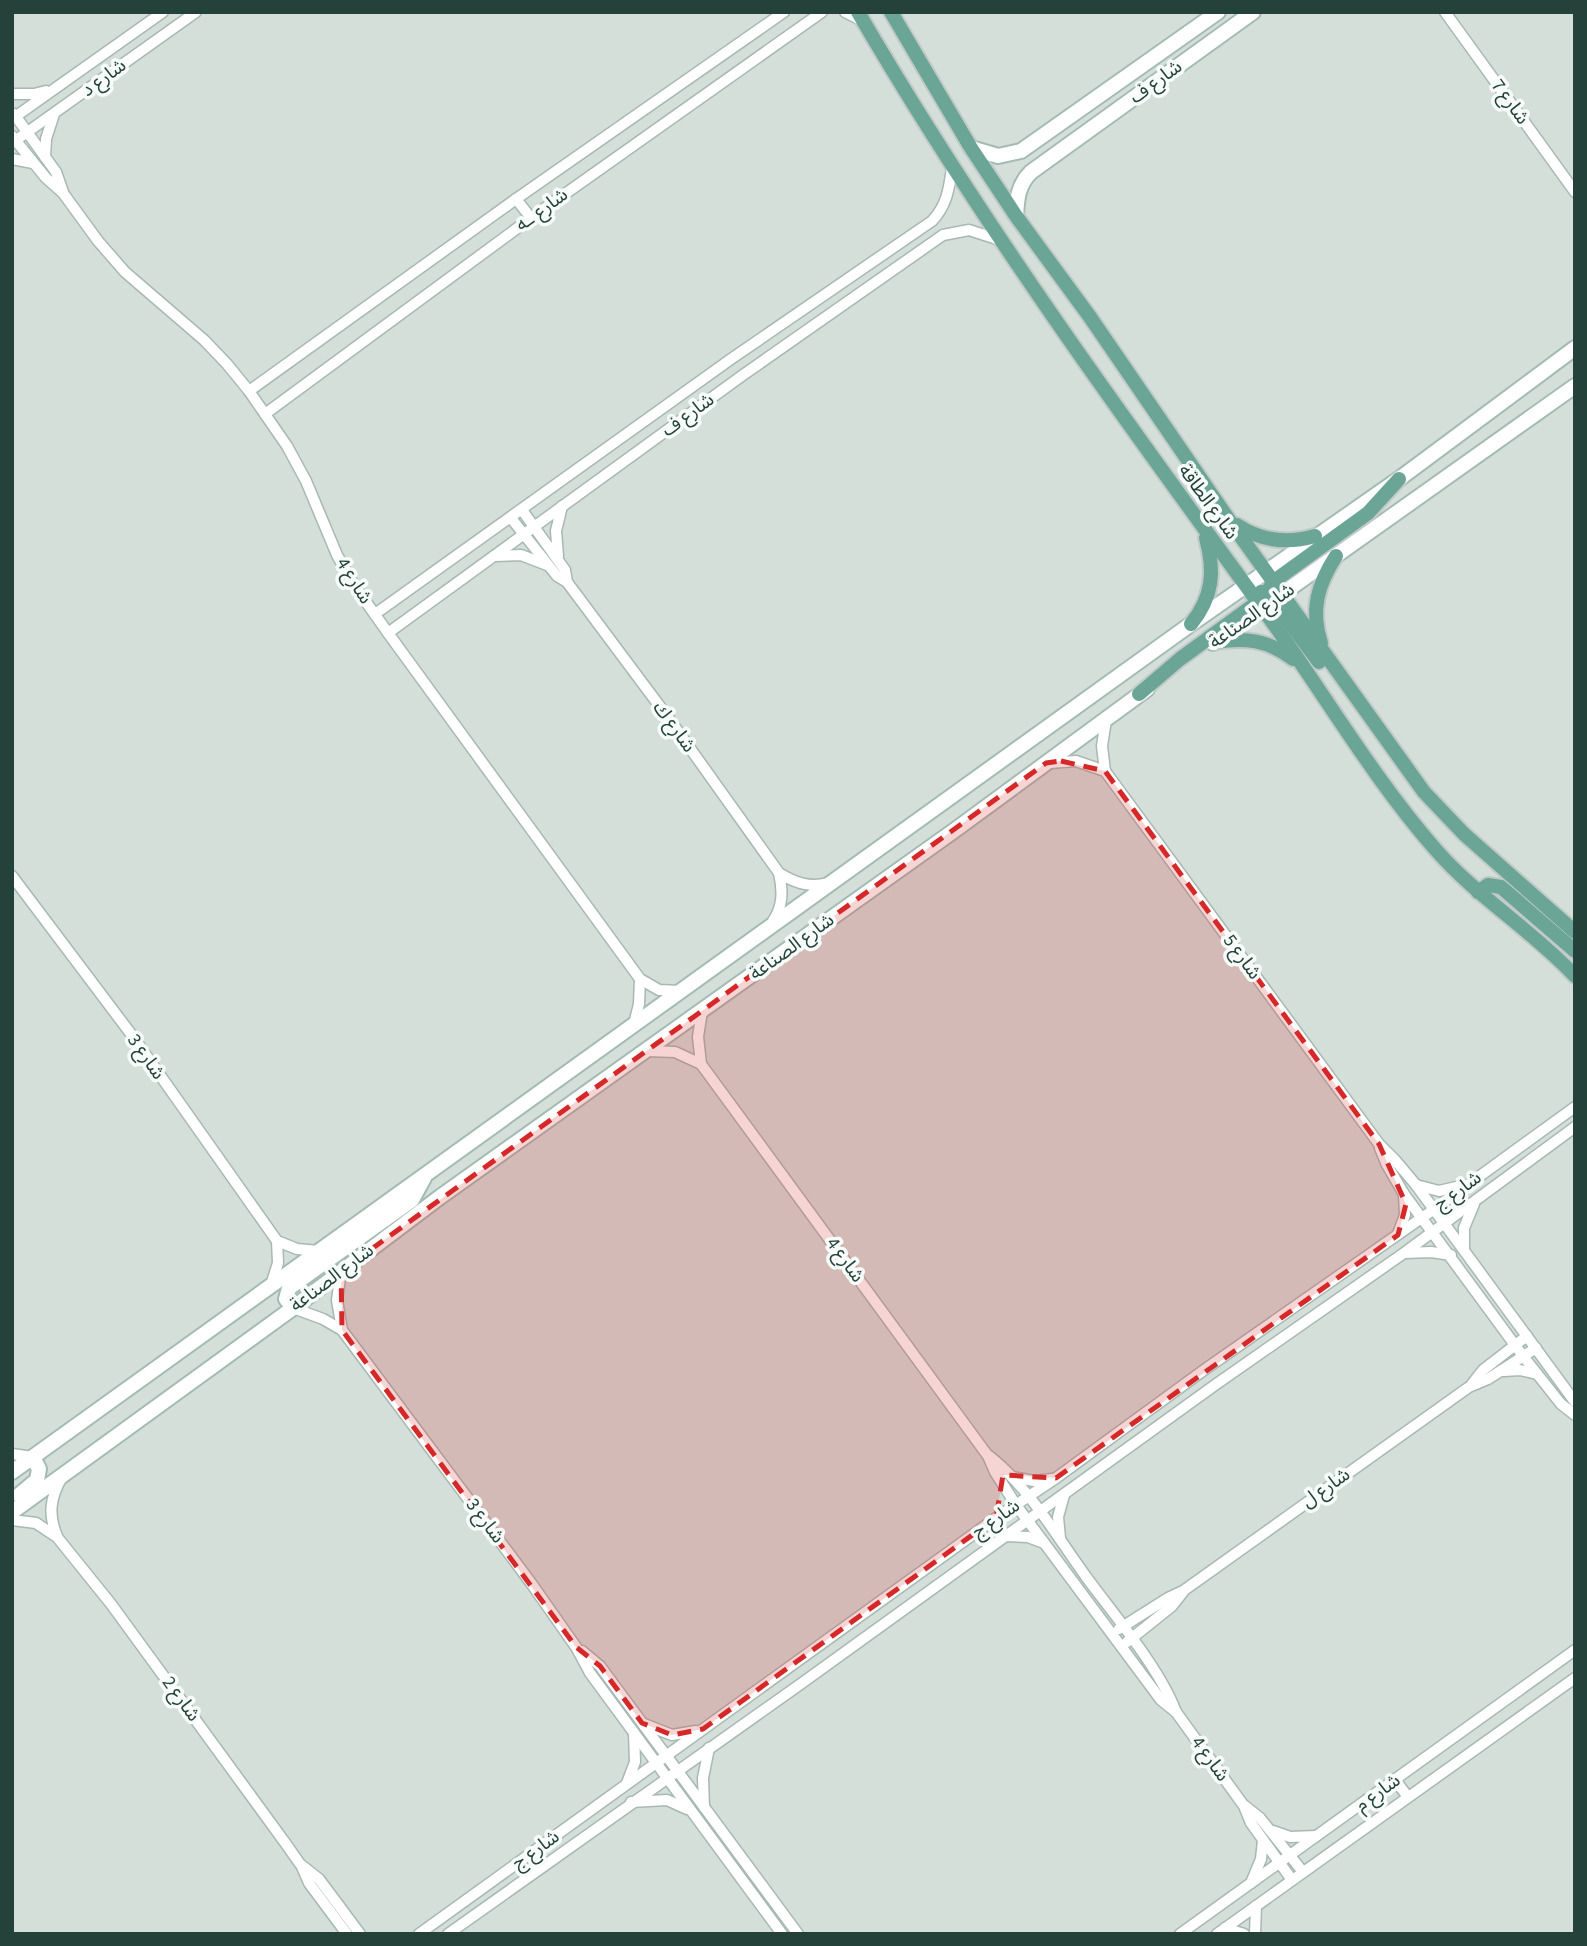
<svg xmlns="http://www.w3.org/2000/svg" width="1587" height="1946" viewBox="0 0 1587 1946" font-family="'Source Sans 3','Noto Sans Arabic',sans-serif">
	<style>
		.built { fill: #d4dfda }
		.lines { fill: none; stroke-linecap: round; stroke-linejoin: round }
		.street-casing { stroke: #a8b8b2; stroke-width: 13 }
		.secondary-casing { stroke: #a4bbb3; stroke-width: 18 }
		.primary-casing { stroke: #c2cac8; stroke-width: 18 }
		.street { stroke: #fff; stroke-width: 10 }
		.secondary { stroke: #fff; stroke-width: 14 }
		.primary { stroke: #6aa596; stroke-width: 14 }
		.marked { fill: #d62828; fill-opacity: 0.2; stroke: #d62828; stroke-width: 5; stroke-dasharray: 14 9; stroke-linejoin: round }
		.labels { text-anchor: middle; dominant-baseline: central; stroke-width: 7; stroke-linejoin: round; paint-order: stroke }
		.street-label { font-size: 19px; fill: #24423a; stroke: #f7fbf9 }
	</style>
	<rect width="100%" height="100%" fill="#e6efeb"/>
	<!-- built -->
	<rect class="built" x="12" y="12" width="1563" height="1922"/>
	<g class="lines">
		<defs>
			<g id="street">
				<polyline points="845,12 863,21"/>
				<polyline points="1445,12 1575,192"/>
				<polyline points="12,94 34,94 46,91"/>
				<polyline points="14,114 56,172 63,192"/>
				<polyline points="12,119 163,12"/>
				<polyline points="12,136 46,178 63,193 98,241 125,272 204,340 227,364 249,391 287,446 306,481 337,555 354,585 388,633 640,979 659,990 681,991"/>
				<polyline points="12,143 196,12"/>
				<polyline points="45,157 46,139 54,114"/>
				<polyline points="12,159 33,163"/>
				<polyline points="516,199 531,218"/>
				<polyline points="249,391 516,199 784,12"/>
				<polyline points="265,414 531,218 822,12"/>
				<polyline points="522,510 565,570 567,582"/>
				<path d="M511 518 557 576 567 582 667 716 779 873C783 891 783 906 773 921"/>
				<polyline points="494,556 521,555 547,565"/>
				<polyline points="558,556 556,531 562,506"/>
				<path d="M375 614 731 359 932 221C947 205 949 189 952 168"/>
				<polyline points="388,633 743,375 943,235 969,230 1000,240"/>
				<polyline points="1050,763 1076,761 1105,771 1379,1144 1395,1160 1416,1185 1575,1402"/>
				<polyline points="1105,771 1102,746 1106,720"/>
				<path d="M779 873C795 883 810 888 828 883"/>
				<polyline points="12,876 131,1034 277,1241 297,1249 319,1251"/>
				<polyline points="702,1011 698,1037 701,1064 988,1456 995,1472 1016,1505 1161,1700 1176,1712"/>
				<polyline points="634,1024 639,1004 640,979"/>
				<polyline points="647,1051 675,1052 701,1064"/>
				<polyline points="1380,1148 1387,1165 1404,1194 1523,1356 1561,1404 1575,1415"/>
				<polyline points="1416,1185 1439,1191 1461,1186"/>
				<polyline points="1398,1234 1405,1215 1404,1194"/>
				<polyline points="1464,1250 1464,1228 1474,1204"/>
				<polyline points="1405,1253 1431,1252 1451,1255"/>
				<polyline points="341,1271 337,1300 342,1330 531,1583 576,1647 590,1673 782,1934"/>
				<polyline points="271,1285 278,1263 277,1241"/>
				<polyline points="293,1308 323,1319 342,1330"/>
				<polyline points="1504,1371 1520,1370 1537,1374"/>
				<polyline points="1472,1384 1483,1370 1527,1336"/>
				<polyline points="12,1454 33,1457"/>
				<path d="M989 1456C1029 1487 1057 1537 1087 1578 1115 1616 1160 1669 1176 1712L1244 1806 1251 1823 1292 1880"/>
				<polyline points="1012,1477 1034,1481 1052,1479"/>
				<polyline points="12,1520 36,1523 57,1537 111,1604 286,1844 300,1864 319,1879 360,1934"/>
				<path d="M57 1536C48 1515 50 1498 62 1477"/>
				<polyline points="1004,1536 1028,1537 1044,1543"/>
				<polyline points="1060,1538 1058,1517 1064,1495"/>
				<polyline points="1119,1629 1168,1598 1183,1591 1469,1387 1488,1379 1536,1348"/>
				<polyline points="1127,1642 1172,1606 1183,1592"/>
				<polyline points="582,1651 600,1666 798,1934"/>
				<polyline points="644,1724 672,1735 696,1731"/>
				<polyline points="1395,1780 1408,1797"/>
				<polyline points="627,1783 635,1762 634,1733"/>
				<polyline points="631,1802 667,1800 687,1809"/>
				<polyline points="1245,1806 1260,1818 1303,1872"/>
				<polyline points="704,1807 703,1778 709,1748"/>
				<polyline points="1273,1831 1290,1837 1316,1836"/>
				<polyline points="302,1867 309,1883 347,1934"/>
				<polyline points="1251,1883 1261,1859 1263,1840"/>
				<polyline points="1225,1928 1244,1934"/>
				<polyline points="419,1934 996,1518 1056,1478 1204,1370 1433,1210 1575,1107"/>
				<polyline points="448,1934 802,1683 1215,1385 1404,1253 1575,1127"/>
				<polyline points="1180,1934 1575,1650"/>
				<polyline points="1217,1934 1575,1678"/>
				<polyline points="1255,1934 1256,1906"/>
			</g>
			<g id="secondary">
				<polyline points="971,148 998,156 1021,151 1218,12"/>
				<path d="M1016 216C1017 198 1018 185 1031 172L1253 12"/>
				<polyline points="1213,643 1575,386"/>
				<polyline points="293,1308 286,1299 289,1288 412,1200 424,1178"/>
				<polyline points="12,1472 1191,624 1399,479 1575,348"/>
				<polyline points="19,1495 37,1480 39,1469 33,1457"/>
				<polyline points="12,1512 293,1308 440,1197 955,830 1147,689"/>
			</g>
			<g id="primary">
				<path d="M858 12C979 220 1121 415 1263 609 1321 688 1371 776 1436 850 1477 897 1532 930 1575 976"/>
				<polyline points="891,12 971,148 1016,216 1090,317 1229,520 1424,792 1464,834 1575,932"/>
				<path d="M1237 525C1261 541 1287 544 1315 536"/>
				<polyline points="1261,592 1274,602 1319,662"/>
				<polyline points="1263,609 1266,594 1274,581 1368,513 1399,479"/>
				<path d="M1191 624C1213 597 1215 571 1206 538"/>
				<path d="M1215 642C1245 637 1268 640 1293 659"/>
				<path d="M1321 643C1310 610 1318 584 1336 556"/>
				<polyline points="1139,694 1180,659 1258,602 1261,596"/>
				<polyline points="1478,892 1488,885 1501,887 1575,951"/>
			</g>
		</defs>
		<!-- street casing -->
		<use href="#street" class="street-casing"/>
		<!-- secondary casing -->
		<use href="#secondary" class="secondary-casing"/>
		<!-- primary casing -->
		<use href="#primary" class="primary-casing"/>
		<!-- street -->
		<use href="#street" class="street"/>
		<!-- secondary -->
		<use href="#secondary" class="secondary"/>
		<!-- primary -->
		<use href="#primary" class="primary"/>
	</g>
	<!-- marked area -->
	<path class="marked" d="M1061 761 1105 771 1379 1144 1406 1204 1398 1235 1056 1478 1003 1475 996 1518 703 1729 672 1735 642 1723 600 1666 576 1647 342 1330 341 1271 1046 763Z"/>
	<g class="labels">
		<!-- street labels -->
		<g class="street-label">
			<text transform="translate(104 78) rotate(-36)">شارع د</text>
			<text transform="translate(1156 82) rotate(-36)">شارع ف</text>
			<text transform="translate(1510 102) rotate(54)">شارع 7</text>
			<text transform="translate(542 210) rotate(-36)">شارع ـه</text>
			<text transform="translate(688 415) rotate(-36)">شارع ف</text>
			<text transform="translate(1208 502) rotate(54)">شارع الطاقة</text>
			<text transform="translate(354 581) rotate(58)">شارع 4</text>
			<text transform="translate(1252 616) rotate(-35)">شارع الصناعة</text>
			<text transform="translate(674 727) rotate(54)">شارع ك</text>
			<text transform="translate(792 947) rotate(-36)">شارع الصناعة</text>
			<text transform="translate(1242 957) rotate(54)">شارع 5</text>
			<text transform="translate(146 1057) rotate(55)">شارع 3</text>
			<text transform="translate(1458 1191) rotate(-36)">شارع ج</text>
			<text transform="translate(845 1260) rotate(54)">شارع 4</text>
			<text transform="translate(332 1278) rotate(-37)">شارع الصناعة</text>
			<text transform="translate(1326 1488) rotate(-35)">شارع ل</text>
			<text transform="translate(996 1519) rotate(-35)">شارع ج</text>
			<text transform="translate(485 1521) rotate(53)">شارع 3</text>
			<text transform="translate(181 1699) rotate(54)">شارع 2</text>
			<text transform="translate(1210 1759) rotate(54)">شارع 4</text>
			<text transform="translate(1378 1793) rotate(-36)">شارع م</text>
			<text transform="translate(536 1850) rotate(-36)">شارع ج</text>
		</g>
	</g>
	<!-- border -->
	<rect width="1587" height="1946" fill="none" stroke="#24423a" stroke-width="28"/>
</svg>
